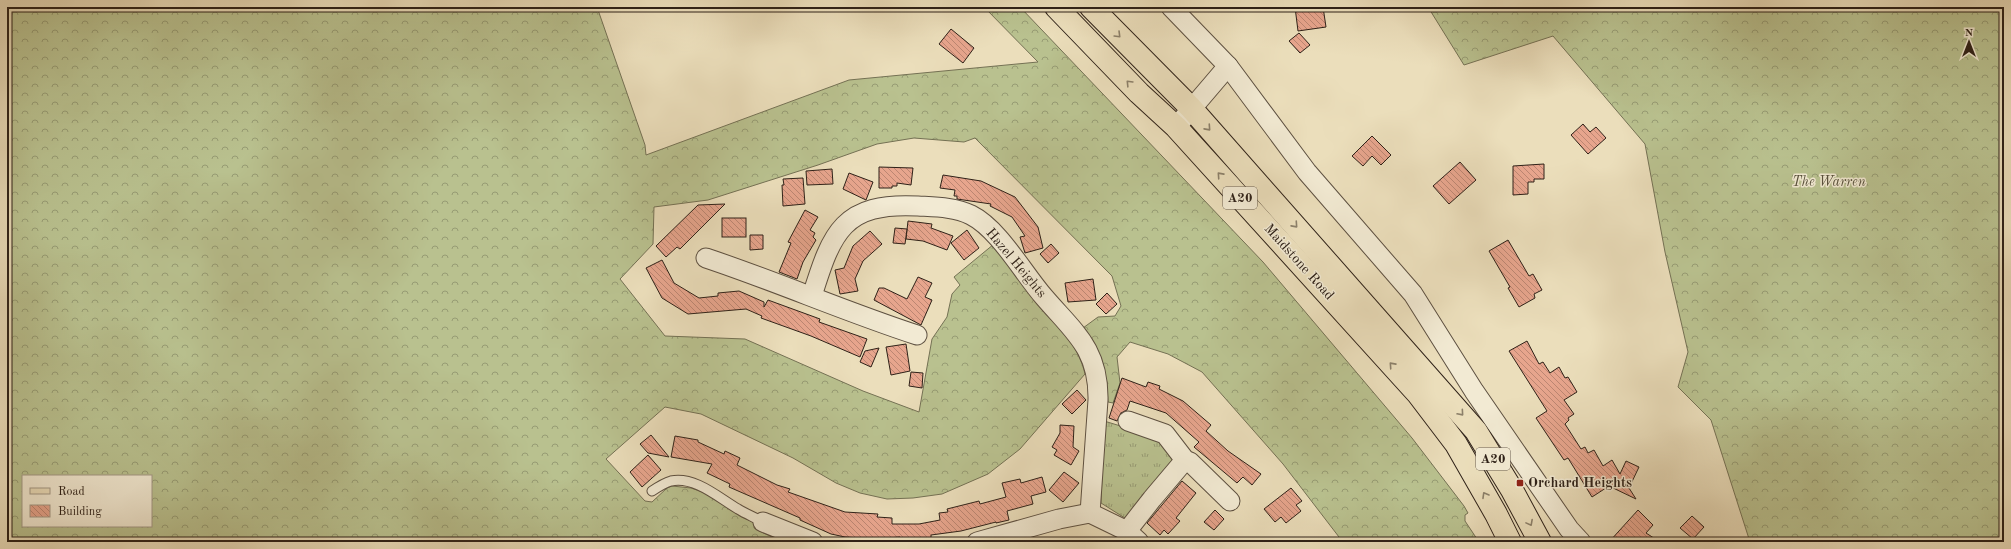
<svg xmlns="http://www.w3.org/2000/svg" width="2011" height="549" viewBox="0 0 2011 549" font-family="'Old Standard TT',serif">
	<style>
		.grass { fill: url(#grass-tufts); stroke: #747154 }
		.forest { fill: url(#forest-crowns); stroke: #747154; fill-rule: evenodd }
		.building { fill: url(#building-back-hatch); stroke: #2e2118 }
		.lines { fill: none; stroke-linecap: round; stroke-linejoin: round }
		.service-casing { stroke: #5d5041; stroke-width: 11 }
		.minor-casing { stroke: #5d5041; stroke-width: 21 }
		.primary-casing { stroke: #2e2118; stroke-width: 24 }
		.service { stroke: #f2ead3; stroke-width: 9 }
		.minor { stroke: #f2ead3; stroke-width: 19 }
		.primary { stroke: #ebdebb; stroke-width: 22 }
		.oneway { stroke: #8c806a }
		.poi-dot { fill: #8f2418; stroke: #f2ead3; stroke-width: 1.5 }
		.labels { text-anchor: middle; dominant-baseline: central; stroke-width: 3; stroke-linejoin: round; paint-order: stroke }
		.shield { fill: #f2ead3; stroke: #695d50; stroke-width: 1 }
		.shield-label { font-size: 13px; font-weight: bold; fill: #2e2118 }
		.park-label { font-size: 14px; font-style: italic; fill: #58513c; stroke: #f2ead3 }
		.street-label { font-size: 14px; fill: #2e2118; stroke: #f2ead3 }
		.poi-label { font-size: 14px; font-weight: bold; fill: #2e2118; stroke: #f2ead3; text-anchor: start }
	</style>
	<defs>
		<pattern id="grass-tufts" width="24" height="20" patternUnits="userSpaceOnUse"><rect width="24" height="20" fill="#b9c18f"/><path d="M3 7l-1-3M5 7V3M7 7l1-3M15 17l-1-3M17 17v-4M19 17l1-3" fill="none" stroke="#979c74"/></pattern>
		<pattern id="forest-crowns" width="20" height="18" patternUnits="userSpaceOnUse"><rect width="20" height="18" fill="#b9c18f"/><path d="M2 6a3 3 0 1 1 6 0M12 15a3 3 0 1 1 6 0" fill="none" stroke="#979c74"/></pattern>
		<pattern id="building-back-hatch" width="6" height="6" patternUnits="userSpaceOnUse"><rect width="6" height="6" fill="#e7a58d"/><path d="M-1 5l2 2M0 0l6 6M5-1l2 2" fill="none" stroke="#bc8672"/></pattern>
	</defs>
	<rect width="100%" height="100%" fill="#ebdebb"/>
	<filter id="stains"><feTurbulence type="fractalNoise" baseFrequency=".005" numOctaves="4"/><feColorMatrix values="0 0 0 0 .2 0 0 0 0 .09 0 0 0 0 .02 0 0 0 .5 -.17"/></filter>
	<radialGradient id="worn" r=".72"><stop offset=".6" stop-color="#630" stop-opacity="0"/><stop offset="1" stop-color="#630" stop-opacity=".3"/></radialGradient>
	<!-- grass -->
	<polygon class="grass" points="1104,421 1164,439 1174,460 1128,520 1101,503"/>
	<!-- forest -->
	<g class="forest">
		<path d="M7 7H597L645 145 646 155 849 80 1038 62 984 7H1020L1263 262 1412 438 1464 506 1468 513 1465 515V521L1479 542H1333L1339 537 1283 464 1202 372 1168 354 1130 342 1117 357 1120 383 1113 403 1108 402C1106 374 1101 352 1083 328L1098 317 1115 316 1121 306 1112 276 975 138 964 142 914 138 877 144 818 165 708 200 654 207 653 244 620 279 665 336 745 339 863 391 919 412 932 339 947 317 952 294 960 285 954 277 994 244C1009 263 1025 282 1040 301 1057 323 1079 347 1085 374L1020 449 988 474 942 494 913 498 887 499 860 493 836 483 793 458 701 414 665 407 606 459 645 501 652 502 667 488 672 486 691 488 711 495 740 516 755 523 754 528 774 538 776 542H7ZM23 476H151V526H23Z"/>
		<polygon points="1428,7 2004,7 2004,542 1750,542 1711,420 1678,387 1688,352 1665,252 1645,144 1553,36 1464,65"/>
	</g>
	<!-- building -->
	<g class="building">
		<polygon points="1295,7 1323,7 1326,27 1298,31"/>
		<polygon points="951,29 974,48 963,63 939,44"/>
		<polygon points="1299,33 1310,45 1300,53 1289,41"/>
		<polygon points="1583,124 1590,132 1596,127 1606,138 1588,154 1571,135"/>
		<polygon points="1372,136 1391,155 1381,165 1372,156 1363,166 1352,156"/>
		<polygon points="1460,162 1476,180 1449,204 1433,186"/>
		<polygon points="1544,164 1544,179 1534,179 1534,182 1528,182 1528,194 1513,195 1513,166"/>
		<polygon points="879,167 913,168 911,185 897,183 897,186 892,186 892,188 879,188"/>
		<polygon points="832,169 833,184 807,185 806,171"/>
		<polygon points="849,173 873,182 866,200 843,189"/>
		<polygon points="943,175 981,181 1015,197 1038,227 1043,248 1025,253 1020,237 1025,236 1012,217 990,206 991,204 957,199 957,196 954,196 955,190 940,188"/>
		<polygon points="803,178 805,204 783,206 782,185 784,185 783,179"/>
		<polygon points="725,204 680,249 677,247 666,257 656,246 698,205"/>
		<polygon points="805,210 818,217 810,230 815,233 813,237 816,240 803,262 797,279 779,272 791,243 788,242"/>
		<rect x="722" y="218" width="24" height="19"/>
		<polygon points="908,221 932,224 931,228 953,236 947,250 923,241 906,239"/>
		<polygon points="895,228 907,229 905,244 893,243"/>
		<polygon points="967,230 979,248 964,260 951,243"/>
		<polygon points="870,231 882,244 863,261 855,279 858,291 840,294 835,270 844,268 853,246"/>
		<polygon points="750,235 763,235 763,249 750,250"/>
		<polygon points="1508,240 1529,276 1533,274 1542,290 1534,294 1535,298 1519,307 1508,288 1510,287 1489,251"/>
		<polygon points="1051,244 1059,253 1048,263 1040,254"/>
		<polygon points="662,260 674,283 699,298 718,296 718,293 739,291 764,302 764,307 768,300 820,319 819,322 867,339 860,357 811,336 761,318 762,316 746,309 688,314 662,298 646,268"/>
		<polygon points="918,277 932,283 925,297 932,300 921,325 874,300 879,288 884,288 907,299"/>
		<polygon points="1093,279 1096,300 1068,302 1065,283"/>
		<polygon points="1107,293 1117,304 1106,314 1096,304"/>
		<polygon points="1527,341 1539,364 1543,362 1550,373 1559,367 1565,378 1568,377 1577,392 1564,400 1574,414 1568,418 1569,420 1565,424 1581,449 1585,447 1588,453 1594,450 1603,466 1612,460 1620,474 1626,461 1639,467 1629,488 1636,499 1609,486 1592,497 1568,458 1564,460 1536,418 1547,411 1509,351"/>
		<polygon points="906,344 910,371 891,375 886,347"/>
		<polygon points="879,348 871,367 860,362 865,351"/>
		<polygon points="911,372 923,373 922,388 909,386"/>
		<polygon points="1122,378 1146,387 1148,382 1160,386 1159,389 1183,401 1211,425 1206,431 1228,451 1261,474 1252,485 1243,477 1237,483 1194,447 1199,442 1166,413 1130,401 1127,410 1121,413 1117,421 1109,418"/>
		<polygon points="1077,390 1086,400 1072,414 1062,404"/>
		<polygon points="1060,425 1074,426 1073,447 1079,451 1071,465 1054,455 1057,450 1052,447 1060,433"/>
		<polygon points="651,435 669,457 648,453 640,444"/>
		<polygon points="675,436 698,440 698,442 724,454 725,451 740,458 737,465 777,485 790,489 788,492 845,512 878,514 877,517 892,518 892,524 919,524 940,520 939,513 948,512 947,509 979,501 980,504 1006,497 1002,483 1020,479 1021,483 1042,477 1046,492 1031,496 1033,504 1007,511 1009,520 996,523 996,522 961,531 931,535 931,539 900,541 900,537 876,539 845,537 831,534 800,520 800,518 729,487 730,484 707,473 712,464 671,457"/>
		<polygon points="648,455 661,470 642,487 630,472"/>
		<polygon points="1064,472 1079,483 1063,502 1049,490"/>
		<polygon points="1182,481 1196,493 1176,518 1180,521 1168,534 1164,530 1160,535 1147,523"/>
		<polygon points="1291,488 1302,501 1296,505 1301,511 1286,523 1281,517 1275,522 1264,509"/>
		<polygon points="1215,510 1224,519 1214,530 1204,522"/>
		<polygon points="1638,510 1653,525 1646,533 1660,542 1609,542"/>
		<polygon points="1692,516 1704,527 1693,539 1680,528"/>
	</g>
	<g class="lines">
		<defs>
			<path id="service" d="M652 491C658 487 664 483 671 481 695 476 719 498 738 509 746 514 754 517 763 522"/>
			<g id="minor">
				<polyline points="1171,7 1228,66 1307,172 1413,294 1474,391 1569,529 1581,542"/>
				<polyline points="1176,127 1228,66"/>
				<path d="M706 258C778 282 846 312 917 335"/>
				<path d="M812 296C832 232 843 202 918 206 935 207 955 207 971 215 999 229 1023 273 1044 297 1074 332 1099 349 1098 400L1090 513"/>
				<polyline points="1128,421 1165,434 1185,460 1190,462 1230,501"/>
				<polyline points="763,522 813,542"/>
				<polyline points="1127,531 1152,499 1185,460"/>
				<polyline points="977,542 1059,519 1090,513 1127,531 1139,542"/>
			</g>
			<g id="primary">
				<polyline points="1056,7 1139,93 1176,127 1418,394 1456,444 1496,514 1510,542"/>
				<polyline points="1091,7 1191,108 1476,431 1512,490 1540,542"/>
			</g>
		</defs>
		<!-- service casing -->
		<use href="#service" class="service-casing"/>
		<!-- minor casing -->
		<use href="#minor" class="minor-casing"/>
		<!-- primary casing -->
		<use href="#primary" class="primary-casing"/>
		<!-- service -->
		<use href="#service" class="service"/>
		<!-- minor -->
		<use href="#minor" class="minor"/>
		<!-- primary -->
		<use href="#primary" class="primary"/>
	</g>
	<!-- one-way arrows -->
	<defs><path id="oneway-chevron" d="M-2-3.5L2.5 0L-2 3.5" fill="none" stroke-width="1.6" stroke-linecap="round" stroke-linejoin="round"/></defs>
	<g class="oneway">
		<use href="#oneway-chevron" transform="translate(1118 35) rotate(45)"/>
		<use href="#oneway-chevron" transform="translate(1129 83) rotate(-134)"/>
		<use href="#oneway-chevron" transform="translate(1208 128) rotate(48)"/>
		<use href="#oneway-chevron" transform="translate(1220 175) rotate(-132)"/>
		<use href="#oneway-chevron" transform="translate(1295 225) rotate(48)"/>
		<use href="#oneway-chevron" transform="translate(1392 365) rotate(-132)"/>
		<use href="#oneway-chevron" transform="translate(1461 413) rotate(49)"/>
		<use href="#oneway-chevron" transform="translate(1485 495) rotate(-120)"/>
		<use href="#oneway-chevron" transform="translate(1530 523) rotate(62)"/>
	</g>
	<!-- markers -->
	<rect class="poi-dot" x="1516" y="479" width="8" height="8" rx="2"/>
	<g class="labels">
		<!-- shield labels -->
		<g class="shield">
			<rect x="1223" y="187" width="34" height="22" rx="3"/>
			<rect x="1476" y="448" width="34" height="22" rx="3"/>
		</g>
		<g class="shield-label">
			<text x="1240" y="198">A20</text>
			<text x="1493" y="459">A20</text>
		</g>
		<!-- park labels -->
		<g class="park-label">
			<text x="1829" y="182">The Warren</text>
		</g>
		<!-- street labels -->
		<g class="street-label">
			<text transform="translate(1299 262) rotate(48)">Maidstone Road</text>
			<text transform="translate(1016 263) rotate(50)">Hazel Heights</text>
		</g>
		<!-- poi labels -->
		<g class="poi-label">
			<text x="1528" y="483">Orchard Heights</text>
		</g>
	</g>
	<!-- margin -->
	<rect width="2011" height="549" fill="none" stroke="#ebdebb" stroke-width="24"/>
	<rect x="8" y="8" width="1995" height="533" fill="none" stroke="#2e2118" stroke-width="2"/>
	<rect x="12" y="12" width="1987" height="525" fill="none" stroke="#2e2118"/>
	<!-- legend -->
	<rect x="22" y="475" width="130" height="52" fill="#f2ead3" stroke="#a49a88"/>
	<rect x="30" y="488" width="20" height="6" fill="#ebdebb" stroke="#a49a88"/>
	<text x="58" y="495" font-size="12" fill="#2e2118">Road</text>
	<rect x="30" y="505" width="20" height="12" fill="url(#building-back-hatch)" stroke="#a49a88"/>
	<text x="58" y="515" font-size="12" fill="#2e2118">Building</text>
	<!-- north arrow -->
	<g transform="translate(1969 42)" stroke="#f2ead3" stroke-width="3" paint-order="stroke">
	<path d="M0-3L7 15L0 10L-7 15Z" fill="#2e2118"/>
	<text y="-6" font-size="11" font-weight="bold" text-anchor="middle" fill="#2e2118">N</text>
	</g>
	<rect width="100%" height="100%" filter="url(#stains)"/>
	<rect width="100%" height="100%" fill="url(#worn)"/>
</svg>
